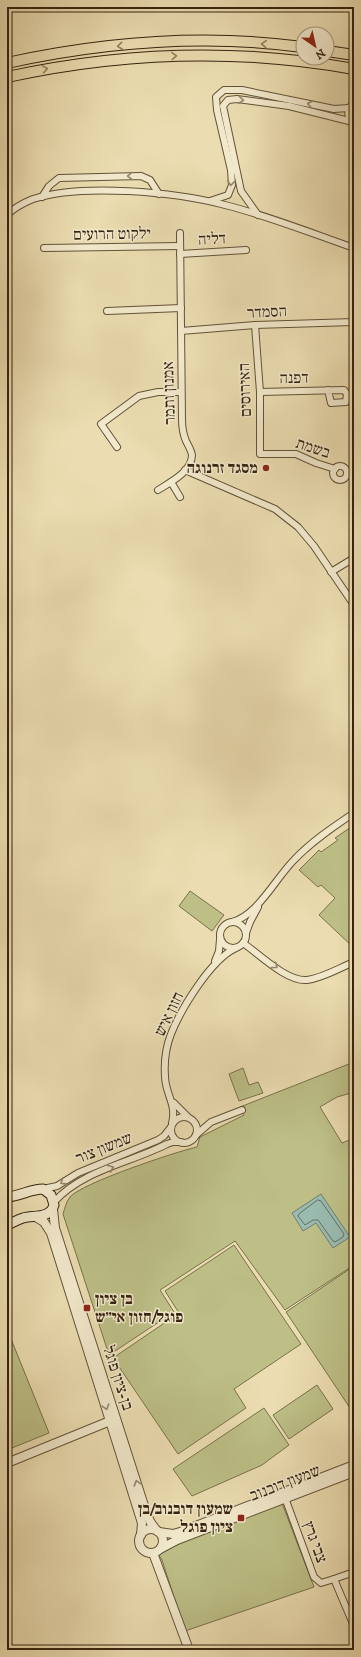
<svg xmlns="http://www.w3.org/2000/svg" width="361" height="1657" viewBox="0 0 361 1657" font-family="'IM FELL DW Pica','Frank Ruhl Libre',serif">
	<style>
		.green { fill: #bdbf87; stroke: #79714c }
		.water { fill: #99bbb0; stroke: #717e70 }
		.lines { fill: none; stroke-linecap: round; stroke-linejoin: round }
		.shore { stroke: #676f60; stroke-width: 1 }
		.minor-casing { stroke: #625238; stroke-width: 8 }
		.tertiary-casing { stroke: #625238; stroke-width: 10 }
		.secondary-casing { stroke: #352310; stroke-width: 11 }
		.primary-casing { stroke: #352310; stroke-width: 12 }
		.minor { stroke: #f2e9cc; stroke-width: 6 }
		.tertiary { stroke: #f2e9cc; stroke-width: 8 }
		.secondary { stroke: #f2e9cc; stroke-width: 9 }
		.primary { stroke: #ebddb1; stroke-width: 10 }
		.oneway { stroke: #908060 }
		.oneway2 { stroke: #94866e }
		.poi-dot { fill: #8f2418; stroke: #f2e9cc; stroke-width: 1.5 }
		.labels { text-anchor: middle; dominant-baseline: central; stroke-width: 3; stroke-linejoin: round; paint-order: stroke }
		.street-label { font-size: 16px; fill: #352310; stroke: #f2e9cc }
		.poi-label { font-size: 16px; font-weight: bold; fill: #352310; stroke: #f2e9cc; text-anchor: end }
	</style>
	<rect width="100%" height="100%" fill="#ebddb1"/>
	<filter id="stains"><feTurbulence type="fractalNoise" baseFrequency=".005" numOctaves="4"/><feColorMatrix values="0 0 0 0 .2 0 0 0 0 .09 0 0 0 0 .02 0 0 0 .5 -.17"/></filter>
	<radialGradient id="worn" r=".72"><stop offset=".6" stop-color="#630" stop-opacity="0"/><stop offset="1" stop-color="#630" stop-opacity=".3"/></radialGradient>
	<!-- green -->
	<g class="green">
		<polygon points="354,825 354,948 319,915 335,898 321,885 318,887 299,870 319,850 321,852 338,840 335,838"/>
		<polygon points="190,891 224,915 212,931 179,906"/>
		<path d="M354 1062V1086L350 1087 351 1093 337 1097 320 1107 342 1143 354 1138V1265L285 1310 235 1241 160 1290 174 1312 109 1355 63 1214C65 1208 66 1202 70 1197 82 1183 175 1152 197 1147L200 1137 244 1115 240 1107Z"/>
		<polygon points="243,1068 249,1085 258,1082 263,1093 239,1101 229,1074"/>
		<polygon points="234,1245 301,1344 234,1389 246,1408 178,1454 113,1358 179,1313 165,1291"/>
		<polygon points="354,1266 354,1409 352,1411 286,1312"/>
		<polygon points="7,1329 49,1433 7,1450"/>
		<polygon points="317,1385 333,1409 289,1439 273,1415"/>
		<polygon points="264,1408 289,1445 262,1465 192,1496 173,1469"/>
		<polygon points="282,1503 314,1587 185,1631 162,1560 158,1554 163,1548"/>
	</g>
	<!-- water -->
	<polygon class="water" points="321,1194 350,1237 333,1248 316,1223 303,1231 292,1213"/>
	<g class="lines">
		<!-- shore -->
		<polygon class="shore" points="318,1200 321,1201 344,1234 343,1237 335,1242 333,1241 318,1220 313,1220 305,1225 298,1216 299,1214"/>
		<defs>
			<g id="minor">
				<path d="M353 122C346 116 347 108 354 103"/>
				<polyline points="42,197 49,186 59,178 141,176 150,180 159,194"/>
				<polyline points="210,201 228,195 232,185 231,170 217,110 216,97 224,90 242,90 334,109 349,108"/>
				<path d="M7 215C14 208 23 203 33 199 81 183 175 192 225 205 269 216 311 233 354 248"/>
				<polyline points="258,215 241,191 223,106 228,100 237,99 289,106 353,122"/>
				<polyline points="44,248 180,246"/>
				<polyline points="180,254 246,250"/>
				<polyline points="107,311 181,308"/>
				<polyline points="255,325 260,392 260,454 296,454 316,463 335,469"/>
				<polyline points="181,331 255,325 354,322"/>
				<polyline points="260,392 344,390 347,394 346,402 331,403 328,390"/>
				<polyline points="117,447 101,424 139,396 158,392 181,392"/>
				<circle cx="340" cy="473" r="7"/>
				<polyline points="185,470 275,509 298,527 314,546 354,605"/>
				<polyline points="171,482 180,497"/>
				<path d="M158 490C169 483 192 472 192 455 191 450 188 445 186 441 183 434 182 426 182 419L180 233"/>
				<polyline points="331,572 354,558"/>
				<circle cx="233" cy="935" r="13"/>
				<path d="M232 922C258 915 275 879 294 860 311 842 333 827 354 813"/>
				<polyline points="246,933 250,922 258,907"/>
				<path d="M243 943C259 954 287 982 307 980 323 978 339 968 354 962"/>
				<polyline points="215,961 219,951 220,939"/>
				<polyline points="174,1103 188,1117"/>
				<circle cx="184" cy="1130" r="13"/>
				<path d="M172 1123C177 1104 165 1094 165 1076 164 1062 166 1047 171 1034 181 1009 211 959 236 948"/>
				<polyline points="196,1135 211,1122 242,1110"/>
				<polyline points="43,1189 57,1186 78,1173 158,1140 164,1136 171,1127"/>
				<path d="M54 1202C83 1170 130 1163 167 1144L173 1142H181"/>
				<polyline points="284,1495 314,1577 321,1583 334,1579 354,1626"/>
				<polyline points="334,1579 354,1572"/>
			</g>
			<g id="tertiary">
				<polyline points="53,1209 55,1228 147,1515 151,1523 157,1531"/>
				<polyline points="34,1216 44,1222 51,1233 142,1523 141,1535"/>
				<polyline points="7,1463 110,1421"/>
				<circle cx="151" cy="1541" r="12"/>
				<polyline points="159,1532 173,1534 180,1532 354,1465"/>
				<polyline points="160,1549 177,1540 354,1472"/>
				<polyline points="153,1553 189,1650"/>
			</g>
			<path id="secondary" d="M7 1197C20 1196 31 1189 43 1189L51 1195 54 1205C50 1219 34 1215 23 1218 17 1220 12 1223 7 1225"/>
			<g id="primary">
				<polyline points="327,51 354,55"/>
				<path d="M7 63C103 42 206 34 303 47"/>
				<path d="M7 77C122 52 238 48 354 69"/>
			</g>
		</defs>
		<!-- minor casing -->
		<use href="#minor" class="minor-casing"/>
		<!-- tertiary casing -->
		<use href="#tertiary" class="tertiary-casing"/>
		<!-- secondary casing -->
		<use href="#secondary" class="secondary-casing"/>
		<!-- primary casing -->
		<use href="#primary" class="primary-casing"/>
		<!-- minor -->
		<use href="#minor" class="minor"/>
		<!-- tertiary -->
		<use href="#tertiary" class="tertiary"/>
		<!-- secondary -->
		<use href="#secondary" class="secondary"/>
		<!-- primary -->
		<use href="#primary" class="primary"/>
	</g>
	<!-- one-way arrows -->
	<defs><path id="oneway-chevron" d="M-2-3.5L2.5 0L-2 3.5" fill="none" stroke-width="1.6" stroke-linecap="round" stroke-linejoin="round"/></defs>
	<g class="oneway">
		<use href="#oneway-chevron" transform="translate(264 44) rotate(-176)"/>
		<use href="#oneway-chevron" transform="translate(120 46) rotate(174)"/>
		<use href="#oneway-chevron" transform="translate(174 56) rotate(-2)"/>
		<use href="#oneway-chevron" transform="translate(45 69) rotate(-10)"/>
	</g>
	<g class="oneway2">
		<use href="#oneway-chevron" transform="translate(241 100) rotate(5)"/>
		<use href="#oneway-chevron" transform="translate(310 104) rotate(-169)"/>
		<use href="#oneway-chevron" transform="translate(130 176) rotate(179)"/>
		<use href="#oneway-chevron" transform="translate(231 183) rotate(96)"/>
		<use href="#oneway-chevron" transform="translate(275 966) rotate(37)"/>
		<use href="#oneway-chevron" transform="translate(111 1168) rotate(-22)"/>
		<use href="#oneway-chevron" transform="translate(63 1182) rotate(147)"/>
		<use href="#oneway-chevron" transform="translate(106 1407) rotate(73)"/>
		<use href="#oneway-chevron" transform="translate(137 1483) rotate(-107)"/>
	</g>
	<!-- markers -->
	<g class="poi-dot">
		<circle cx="266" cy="468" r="4"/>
		<rect x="83" y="1304" width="8" height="8" rx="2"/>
		<rect x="237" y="1514" width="8" height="8" rx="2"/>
	</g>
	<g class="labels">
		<!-- street labels -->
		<g class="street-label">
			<text transform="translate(112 234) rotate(-1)">ילקוט הרועים</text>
			<text transform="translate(212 239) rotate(-3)">דליה</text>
			<text transform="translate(267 312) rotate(-3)">הסמדר</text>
			<text transform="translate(294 378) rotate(-1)">דפנה</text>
			<text transform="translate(245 390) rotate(-92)">האירוסים</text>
			<text transform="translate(169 393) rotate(-92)">אמנון ותמר</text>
			<text transform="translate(313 448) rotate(18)">בשמת</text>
			<text transform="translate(169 1014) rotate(-64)">חזון איש</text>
			<text transform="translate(104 1148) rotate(-22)">שמשון צור</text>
			<text transform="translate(118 1378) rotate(72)">בן-ציון פוגל</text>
			<text transform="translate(285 1483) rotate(-21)">שמעון דובנוב</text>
			<text transform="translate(315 1542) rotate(70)">צבי גרץ</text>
		</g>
		<!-- poi labels -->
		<g class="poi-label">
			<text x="258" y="468">מסגד זרנוגה</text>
			<text x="95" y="1299" text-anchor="start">בן ציון<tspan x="95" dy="18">פוגל/חזון אי״ש</tspan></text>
			<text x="233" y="1509">שמעון דובנוב/בן<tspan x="233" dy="18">ציון פוגל</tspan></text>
		</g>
	</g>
	<!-- margin -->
	<rect width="361" height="1657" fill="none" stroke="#ebddb1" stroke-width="24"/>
	<rect x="8" y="8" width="345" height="1641" fill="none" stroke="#352310" stroke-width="2"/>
	<rect x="12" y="12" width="337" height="1633" fill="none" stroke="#352310"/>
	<!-- north arrow -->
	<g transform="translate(315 46) rotate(146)"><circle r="19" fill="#f2e9cc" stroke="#a69a81"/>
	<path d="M0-3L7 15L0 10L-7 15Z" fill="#8f2418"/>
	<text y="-6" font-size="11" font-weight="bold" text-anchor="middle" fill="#352310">N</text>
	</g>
	<rect width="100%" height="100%" filter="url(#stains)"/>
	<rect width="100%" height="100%" fill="url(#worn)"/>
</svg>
